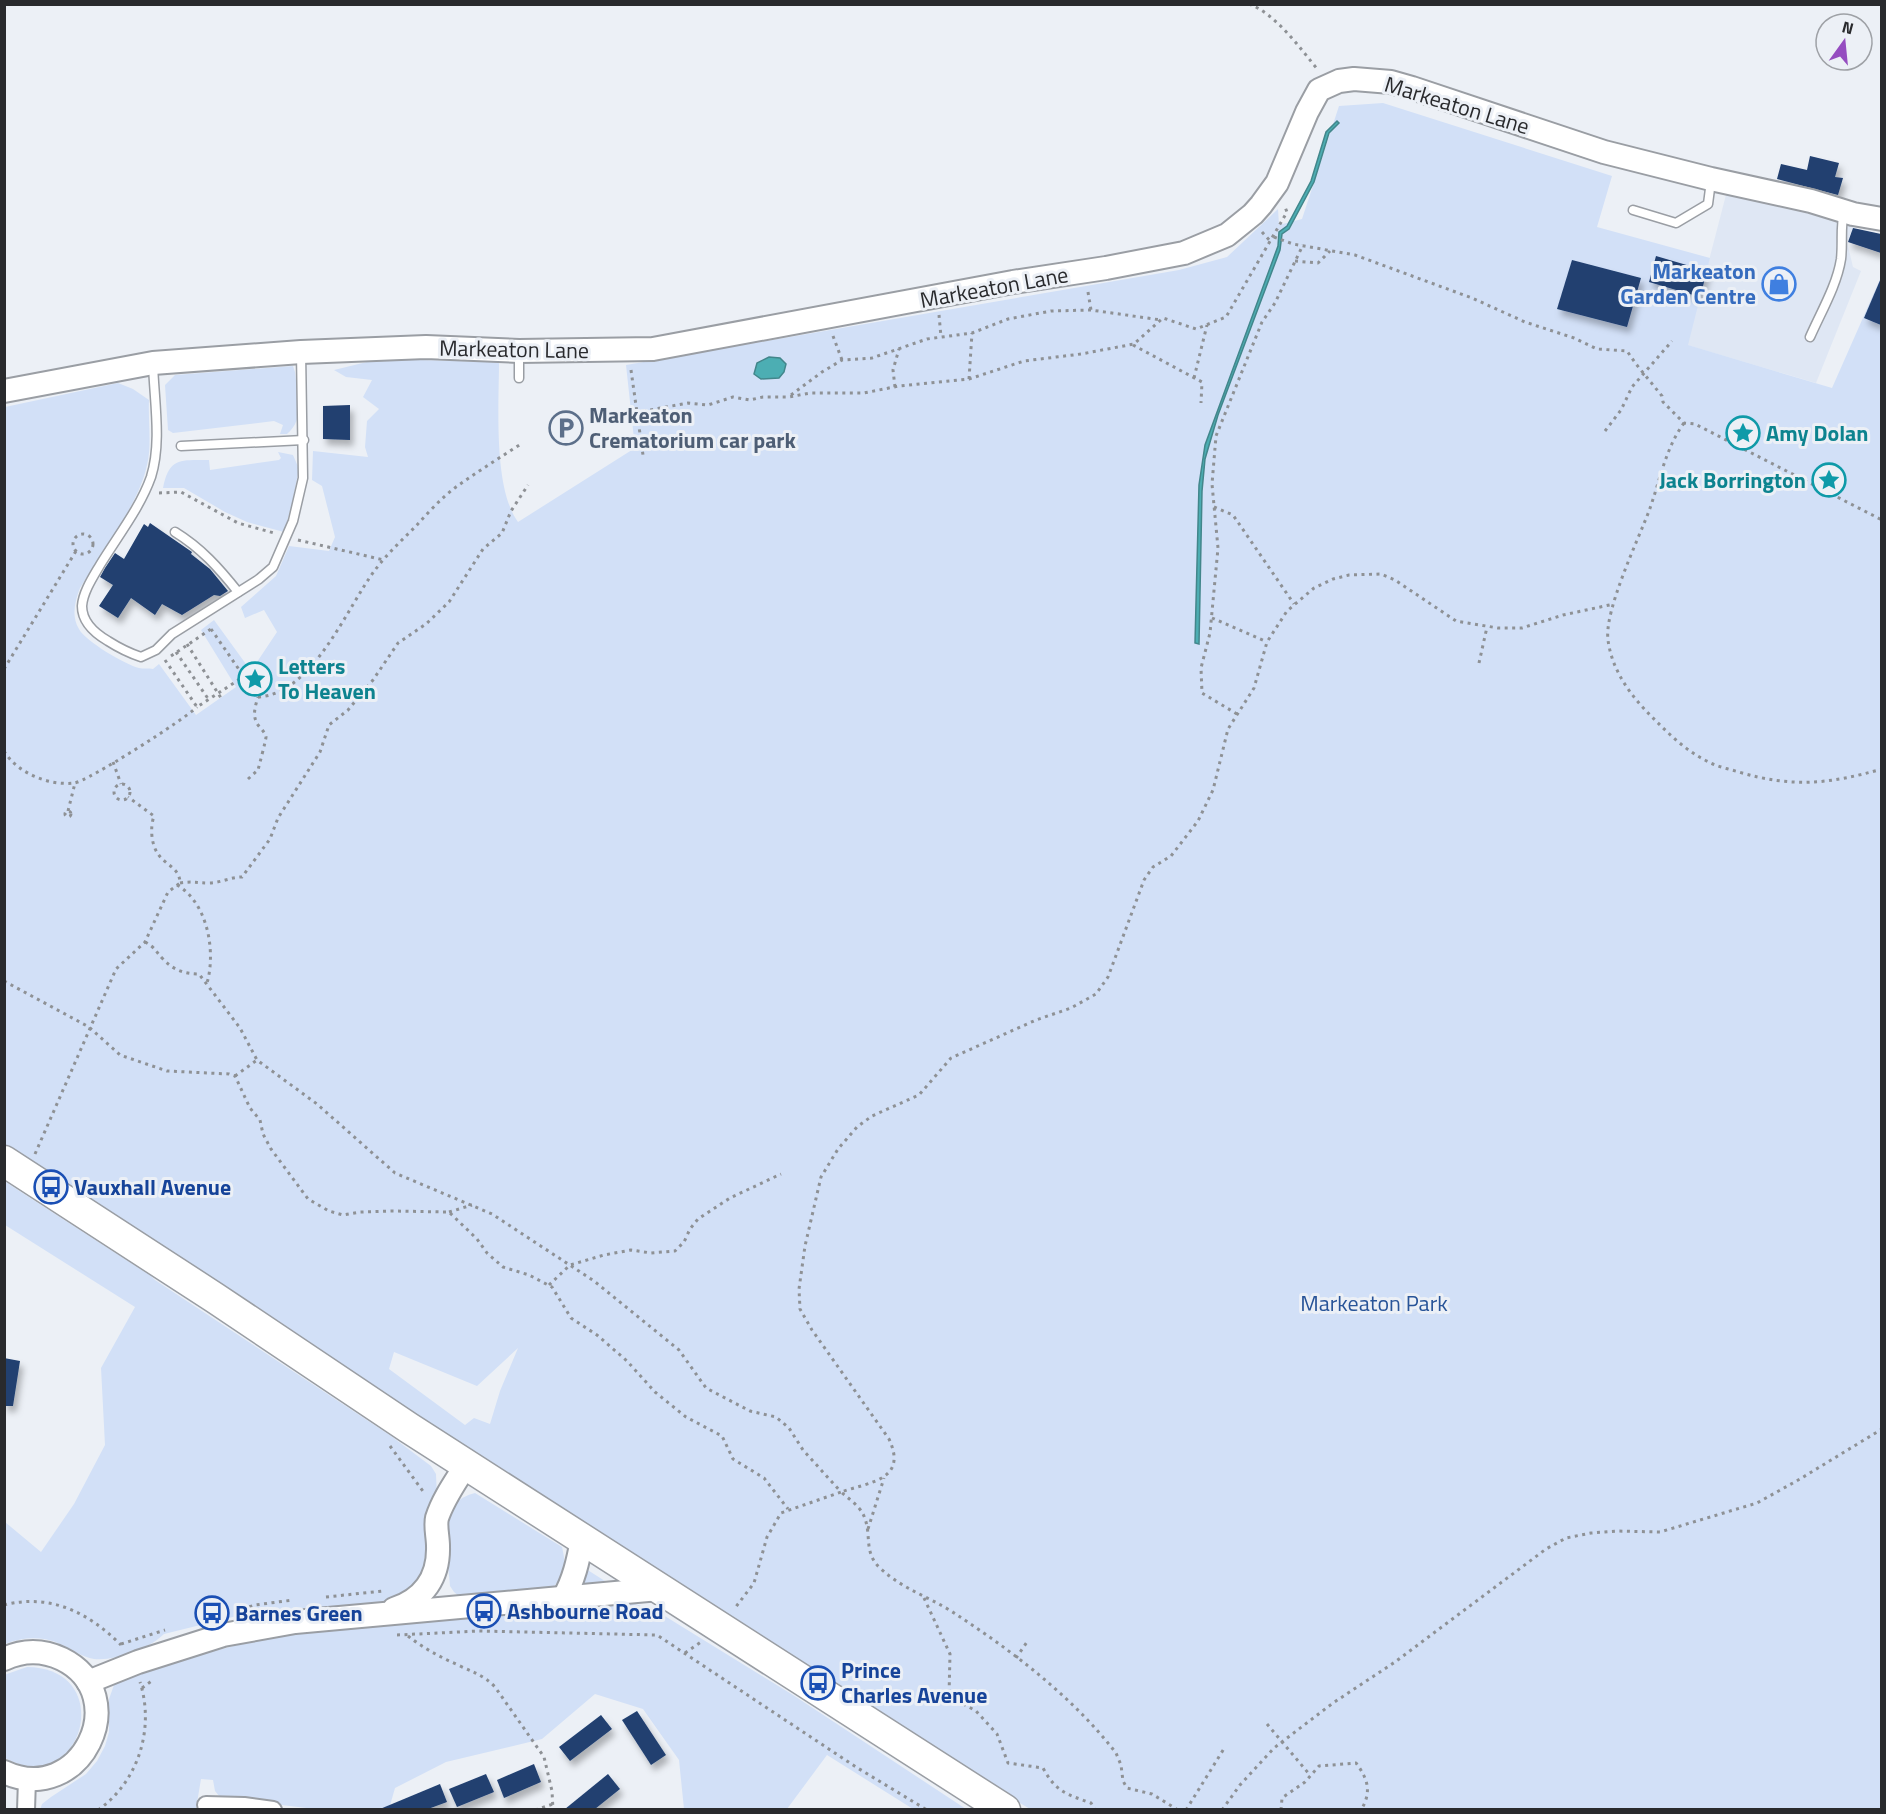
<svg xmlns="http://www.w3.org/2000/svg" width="1886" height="1814" viewBox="0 0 1886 1814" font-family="'Titillium Web',sans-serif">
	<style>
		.built { fill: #dfe7f4 }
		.green { fill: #d2e0f7; fill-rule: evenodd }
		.water { fill: #4caeb3; stroke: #42868b; stroke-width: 1.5 }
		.building { fill: #203f70; filter: url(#shadow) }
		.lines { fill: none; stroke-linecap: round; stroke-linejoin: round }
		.lane-casing { stroke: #9a9ea4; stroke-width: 11 }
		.street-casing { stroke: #9a9ea4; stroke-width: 20 }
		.secondary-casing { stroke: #9a9ea4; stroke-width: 26 }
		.highway-casing { stroke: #9a9ea4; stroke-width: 33 }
		.path { stroke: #8e9195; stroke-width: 3; stroke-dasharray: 3 4.5; stroke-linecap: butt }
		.lane { stroke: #fff; stroke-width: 8 }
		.street { stroke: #fff; stroke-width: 16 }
		.secondary { stroke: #fff; stroke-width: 22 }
		.highway { stroke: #fff; stroke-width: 30 }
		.labels { text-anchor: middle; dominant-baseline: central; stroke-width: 6; stroke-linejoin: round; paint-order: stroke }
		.street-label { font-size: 22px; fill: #292a2d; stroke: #ecf0f6 }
		.shop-label { font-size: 22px; font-weight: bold; fill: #366cbe; stroke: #ecf0f6; text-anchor: end }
		.service-label { font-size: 22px; font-weight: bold; fill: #4e5e75; stroke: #ecf0f6; text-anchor: start }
		.culture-label { font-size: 22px; font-weight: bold; fill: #0d838f; stroke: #ecf0f6; text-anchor: start }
		.transit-label { font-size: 22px; font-weight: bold; fill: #164399; stroke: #ecf0f6; text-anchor: start }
		.park-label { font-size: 22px; fill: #285498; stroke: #ecf0f6 }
	</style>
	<defs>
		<filter id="shadow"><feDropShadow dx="3.5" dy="6" stdDeviation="3" flood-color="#0004"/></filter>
	</defs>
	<rect width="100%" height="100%" fill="#ecf0f6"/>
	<!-- built -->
	<polygon class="built" points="1727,191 1854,225 1847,242 1853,267 1861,271 1816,383 1687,345"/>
	<!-- green -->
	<g class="green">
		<path d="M1383 103 1612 176 1597 227 1710 258 1688 345 1832 388 1881 277V1809H1030L920 1744 5 1145V407L118 383 133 389 149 400C148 421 152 445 147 465 139 504 101 554 80 588 75 601 71 616 79 629 85 641 126 665 139 668 143 669 149 668 153 669L159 664 196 715 236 687 201 630 214 620 251 671 277 632 264 610 245 618 241 607 276 576 289 546 329 551 335 537 322 486 312 480 313 451 368 457 365 447 367 421 379 409 363 397 372 380 346 377 334 370 379 359 499 362C499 404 493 488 518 522L635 448 626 365 1179 270 1227 257 1278 209 1279 225 1302 219 1339 106ZM518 1348 500 1391 490 1424 474 1418 465 1425 389 1369 394 1352 477 1386Z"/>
		<path d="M293 366 295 372C297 395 306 418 287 434H280L283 425 274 421 173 433 168 430 165 385 175 375Z"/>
		<path d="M278 452 293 455 299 469 291 508 284 532 247 522 225 512 184 488H163C169 457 181 460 209 460L210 470 279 460 281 458Z"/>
		<path d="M4 1181 151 1276 155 1280 391 1436 431 1466 436 1474 437 1498 424 1580 393 1603 272 1614 253 1612 164 1634C153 1644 145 1648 131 1652 120 1657 107 1660 94 1659 82 1657 71 1649 60 1644 42 1636 23 1637 5 1644V1522L41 1552 74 1504 105 1445 101 1368 135 1307 5 1225Z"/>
		<path d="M475 1493 562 1547C567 1568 564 1575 551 1590L460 1597 454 1592 450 1586C448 1553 433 1503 475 1493Z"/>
		<polygon points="583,1567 608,1583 578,1589"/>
		<polygon points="600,1604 635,1604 655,1610 793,1695 966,1809 913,1809 827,1755 787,1809 684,1809 679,1760 643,1709 595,1694 542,1739 446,1762 395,1788 389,1809 315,1809 231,1799 220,1797 215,1791 213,1780 201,1779 196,1809 40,1810 42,1804 51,1797 86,1774 97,1761 105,1746 109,1732 109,1699 114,1685 126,1677 168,1663 280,1634"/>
		<path d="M27 1667C119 1668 82 1801 5 1758L4 1675Z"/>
	</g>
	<!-- water -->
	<g class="water">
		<polygon points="1337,121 1339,123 1329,133 1314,182 1289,229 1282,234 1280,250 1218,415 1205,459 1202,491 1199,644 1195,643 1199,485 1205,445 1278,246 1279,232 1287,226 1311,181 1326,132"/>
		<polygon points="769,357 780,358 786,364 784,372 779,378 761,379 754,374 757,363"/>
	</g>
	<!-- building -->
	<g class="building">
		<polygon points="1810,156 1839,163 1835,177 1843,178 1838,195 1777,179 1781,164 1807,170"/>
		<polygon points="1853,228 1881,234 1881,253 1848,242"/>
		<polygon points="1656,256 1707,271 1700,297 1649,282"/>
		<polygon points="1572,260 1641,278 1627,327 1557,309"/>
		<polygon points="1881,278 1881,325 1864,318"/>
		<polygon points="350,405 350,440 323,439 323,406"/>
		<polygon points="150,523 192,552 191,554 210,569 228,591 220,596 214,595 182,615 162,604 155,615 131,598 118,618 99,606 113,585 100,577 105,568 115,553 124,559 144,524 148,527"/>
		<polygon points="4,1358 20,1361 13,1406 4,1406"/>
		<polygon points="637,1711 666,1755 651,1765 622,1720"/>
		<polygon points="601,1715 612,1729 570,1761 559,1747"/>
		<polygon points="534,1764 541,1782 504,1798 497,1780"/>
		<polygon points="486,1774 494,1792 457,1807 449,1789"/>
		<polygon points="608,1774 620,1789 595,1809 565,1809"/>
		<polygon points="440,1784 447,1802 428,1809 380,1809"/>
	</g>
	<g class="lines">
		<defs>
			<g id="lane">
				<polyline points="1633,210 1676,223 1708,204 1711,181"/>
				<path d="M1810 337C1821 312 1837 285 1841 259 1843 243 1840 228 1844 212"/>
				<path d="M153 363C154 400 162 442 151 477 140 508 117 537 100 565 93 577 83 592 82 606 82 623 96 634 108 641 119 648 129 653 141 657L156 650 172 634 259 579 273 567 293 521 303 478 301 352"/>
				<polyline points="519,378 519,351"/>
				<polyline points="181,446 304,440"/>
				<path d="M175 532C201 548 219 568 238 592"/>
			</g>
			<g id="street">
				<polyline points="206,1805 244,1806 273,1810"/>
				<polyline points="26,1810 27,1779"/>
			</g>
			<g id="secondary">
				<polyline points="4,391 153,363 301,352 426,347 519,351 653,349 1013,282 1106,268 1184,253 1227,235 1253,214 1261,205 1277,183 1307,112 1319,90 1339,81 1354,79 1391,82 1412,88 1604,152 1711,179 1811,201 1853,214 1882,219"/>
				<path d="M563 1599C574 1580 578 1561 582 1540"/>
				<path d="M394 1609C424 1599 439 1577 438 1546 438 1537 435 1526 437 1518 443 1499 456 1481 466 1465"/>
				<path d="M4 1659C23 1650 43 1650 62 1659 135 1695 81 1808 4 1772"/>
				<polyline points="88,1682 138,1662 223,1635 295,1622 659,1589"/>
			</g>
			<polyline id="highway" points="4,1161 215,1298 409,1428 1005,1810"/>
		</defs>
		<!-- lane casing -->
		<use href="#lane" class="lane-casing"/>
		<!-- street casing -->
		<use href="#street" class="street-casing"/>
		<!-- secondary casing -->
		<use href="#secondary" class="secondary-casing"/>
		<!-- highway casing -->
		<use href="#highway" class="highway-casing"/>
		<!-- path -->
		<g class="path">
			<path d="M1249 4C1276 14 1300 48 1318 70"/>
			<polyline points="1262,232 1271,242"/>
			<polyline points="1274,237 1293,244 1355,255 1472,298 1525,322 1574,338 1597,349 1627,351 1636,364 1662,396 1663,402 1684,423 1695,424 1882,520"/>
			<polyline points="1295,261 1318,263 1330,251"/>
			<polyline points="1088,292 1091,310"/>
			<polyline points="939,315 941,337"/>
			<polyline points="833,336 842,360"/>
			<polyline points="1133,345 1202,382 1201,403"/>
			<polyline points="631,370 643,455"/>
			<polyline points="1194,378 1207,325"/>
			<polyline points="969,379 972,333"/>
			<polyline points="895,387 893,370 899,349"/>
			<polyline points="791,395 822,372 842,360 872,358 927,339 972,333 1008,319 1051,311 1091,310 1161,320"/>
			<polyline points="606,418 688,403 708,405 733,397 750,400 763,397 789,397 810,393 864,393 899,386 969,379 1024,361 1081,354 1134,344 1163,318 1196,329 1226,317 1287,212 1285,207"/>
			<path d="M1684 423C1665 449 1660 481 1649 511 1638 540 1604 611 1608 640 1612 671 1631 696 1652 717 1669 734 1687 752 1709 762 1718 767 1729 769 1739 772 1792 788 1829 784 1882 769"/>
			<polyline points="1605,431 1621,410 1632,387 1672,341"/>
			<polyline points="159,493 181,492 238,523 274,533"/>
			<polyline points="1214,507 1233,515 1294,604"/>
			<circle cx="83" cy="544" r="10"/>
			<polyline points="298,540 384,560"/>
			<polyline points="1212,618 1267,642"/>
			<polyline points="211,629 258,697"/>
			<polyline points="187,644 221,698"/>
			<polyline points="176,652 209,700"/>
			<polyline points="171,656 211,629"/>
			<polyline points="165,660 197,707 243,677"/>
			<polyline points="1479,663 1487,627"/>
			<polyline points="4,669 76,551"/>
			<path d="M258 697C313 694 346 609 375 570 387 554 402 540 416 526 428 513 441 498 456 487 477 472 499 458 521 444"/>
			<polyline points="1237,714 1202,693 1201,668 1210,633 1218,548 1212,484 1216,436 1262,322 1275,303 1303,245"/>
			<path d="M4 751C17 773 49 786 74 783 87 782 185 719 197 707"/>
			<polyline points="113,762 121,784"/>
			<path d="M248 779 258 770C259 766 266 740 266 737 265 732 261 729 258 725 252 716 255 707 258 697"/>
			<circle cx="122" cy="792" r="8"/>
			<circle cx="68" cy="814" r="3"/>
			<polyline points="68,811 75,783"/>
			<path d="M180 883C194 881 197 883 209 883 220 883 231 877 242 877L270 839 278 818 320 752 329 725 348 710 373 680 398 643 426 624 449 602 483 549 502 533 511 511 528 485"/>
			<path d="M177 885C208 903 216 952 207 983"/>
			<path d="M145 942C156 948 155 951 163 959 173 970 185 974 199 974L240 1028 257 1060 317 1104 395 1173 492 1214 594 1281 679 1350 706 1388 750 1411 776 1417 789 1428 803 1450 841 1492 781 1513 767 1537 754 1583 735 1608"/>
			<polyline points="4,981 89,1027 120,1055 167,1071 229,1074 235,1076 250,1108 260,1120 263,1134 271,1149 308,1199 329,1211 343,1215 360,1212 393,1211 449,1212 477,1239 487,1253 503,1267 529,1275 552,1287 571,1318 597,1335 627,1361 655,1392 686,1417 722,1436 733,1459 764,1478 788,1509"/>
			<polyline points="235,1076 257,1060"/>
			<path d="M35 1154 116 969 145 942 168 892 180 883C180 868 165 865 158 854 151 844 150 827 154 816L128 797"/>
			<polyline points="449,1212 472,1205"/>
			<polyline points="549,1285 570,1265 604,1255 631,1250 651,1253 675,1251 684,1242 690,1229 698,1219 730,1198 781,1174"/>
			<polyline points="390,1446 425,1494"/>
			<polyline points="868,1529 884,1478"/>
			<polyline points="326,1597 383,1591"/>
			<path d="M924 1598 950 1654 949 1696 976 1711 997 1734 1008 1763 1043 1768C1056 1792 1066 1794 1091 1803L1095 1810"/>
			<path d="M4 1605C51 1593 89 1613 121 1645"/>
			<polyline points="235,1611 255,1605 293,1600"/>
			<polyline points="397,1635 479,1631 657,1635 856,1767 927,1810"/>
			<path d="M408 1636C423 1648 440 1657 458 1665 472 1672 484 1675 495 1687L544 1757 552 1791 553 1810"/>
			<polyline points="121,1644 165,1630"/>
			<polyline points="685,1653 701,1642"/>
			<polyline points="1016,1658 1027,1642"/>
			<polyline points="142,1688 153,1680"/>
			<polyline points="1267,1724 1310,1775"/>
			<path d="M98 1810C138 1782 155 1729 140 1682"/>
			<polyline points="535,1810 553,1804"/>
			<path d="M1178 1810 1152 1794 1127 1788 1123 1781 1121 1765 1116 1753C1072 1696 1011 1650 951 1611 927 1596 903 1589 881 1569 862 1552 873 1534 863 1514 859 1506 848 1498 841 1492 870 1482 908 1480 889 1439L812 1330 800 1309 799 1289 805 1246 821 1177 838 1149 857 1127 872 1116 919 1095 951 1058 1036 1020 1071 1008 1096 994 1108 977 1144 880 1153 867 1171 856 1198 821 1213 790 1228 729 1254 688 1267 642 1287 611 1314 588 1333 579 1349 575 1381 574 1395 580 1456 621 1498 628H1522L1563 615 1614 604"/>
			<polyline points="1186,1810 1225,1747"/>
			<polyline points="1222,1810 1240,1785 1274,1748 1333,1703 1395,1662 1546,1549 1566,1538 1591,1533 1617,1531 1660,1532 1757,1503 1800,1479 1882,1429"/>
			<path d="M1281 1810 1282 1798 1305 1782 1319 1766 1356 1763C1368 1779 1372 1792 1361 1810"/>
		</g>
		<!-- lane -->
		<use href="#lane" class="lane"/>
		<!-- street -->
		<use href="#street" class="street"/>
		<!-- secondary -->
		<use href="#secondary" class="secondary"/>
		<!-- highway -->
		<use href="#highway" class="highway"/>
	</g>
	<!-- icons -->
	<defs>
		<symbol id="shop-ring" viewBox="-11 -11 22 22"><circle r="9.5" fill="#ecf0f6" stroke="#3f7fe0" stroke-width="1.5"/><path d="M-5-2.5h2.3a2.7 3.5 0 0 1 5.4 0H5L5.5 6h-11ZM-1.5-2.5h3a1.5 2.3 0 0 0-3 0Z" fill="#3f7fe0"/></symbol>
		<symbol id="parking-ring" viewBox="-11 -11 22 22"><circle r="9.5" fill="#ecf0f6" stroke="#5c6f8a" stroke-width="1.5"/><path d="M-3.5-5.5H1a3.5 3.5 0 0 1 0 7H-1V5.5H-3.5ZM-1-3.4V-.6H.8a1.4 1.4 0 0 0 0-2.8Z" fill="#5c6f8a"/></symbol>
		<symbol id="sight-ring" viewBox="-11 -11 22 22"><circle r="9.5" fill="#ecf0f6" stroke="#0f9aa8" stroke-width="1.5"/><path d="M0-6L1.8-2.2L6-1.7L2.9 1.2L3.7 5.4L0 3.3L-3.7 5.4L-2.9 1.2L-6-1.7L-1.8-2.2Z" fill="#0f9aa8"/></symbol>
		<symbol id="bus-ring" viewBox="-11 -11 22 22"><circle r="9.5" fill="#ecf0f6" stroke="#1a4fb4" stroke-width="1.5"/><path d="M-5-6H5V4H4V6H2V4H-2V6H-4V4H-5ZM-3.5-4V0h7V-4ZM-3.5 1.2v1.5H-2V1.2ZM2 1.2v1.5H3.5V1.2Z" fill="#1a4fb4"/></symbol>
	</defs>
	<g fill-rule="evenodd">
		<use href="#shop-ring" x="1760" y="265" width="38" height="38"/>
		<use href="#parking-ring" x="547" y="409" width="38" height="38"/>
		<use href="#sight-ring" x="1724" y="414" width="38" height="38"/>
		<use href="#sight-ring" x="1810" y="461" width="38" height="38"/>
		<use href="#sight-ring" x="236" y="660" width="38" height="38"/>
		<use href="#bus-ring" x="32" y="1168" width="38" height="38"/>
		<use href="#bus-ring" x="465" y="1592" width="38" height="38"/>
		<use href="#bus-ring" x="193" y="1594" width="38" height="38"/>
		<use href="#bus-ring" x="799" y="1664" width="38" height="38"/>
	</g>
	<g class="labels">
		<!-- street labels -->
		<g class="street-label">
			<text transform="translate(1457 105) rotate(17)">Markeaton Lane</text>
			<text transform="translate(994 287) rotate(-10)">Markeaton Lane</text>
			<text transform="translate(514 349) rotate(1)">Markeaton Lane</text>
		</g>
		<!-- shop labels -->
		<g class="shop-label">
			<text x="1756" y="271">Markeaton<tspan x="1756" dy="25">Garden Centre</tspan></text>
		</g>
		<!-- service labels -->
		<g class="service-label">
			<text x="589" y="415">Markeaton<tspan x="589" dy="25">Crematorium car park</tspan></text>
		</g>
		<!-- culture labels -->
		<g class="culture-label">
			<text x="1766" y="433">Amy Dolan</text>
			<text x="1806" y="480" text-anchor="end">Jack Borrington</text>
			<text x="278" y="666">Letters<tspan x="278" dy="25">To Heaven</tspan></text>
		</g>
		<!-- transit labels -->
		<g class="transit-label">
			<text x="74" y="1187">Vauxhall Avenue</text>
			<text x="507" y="1611">Ashbourne Road</text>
			<text x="235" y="1613">Barnes Green</text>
			<text x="841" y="1670">Prince<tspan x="841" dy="25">Charles Avenue</tspan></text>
		</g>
		<!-- park labels -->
		<g class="park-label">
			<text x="1374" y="1303">Markeaton Park</text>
		</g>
	</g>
	<!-- border -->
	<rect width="1886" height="1814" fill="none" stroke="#292a2d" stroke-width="12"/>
	<!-- north arrow -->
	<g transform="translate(1844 42) rotate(15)"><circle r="28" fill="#ecf0f6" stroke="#9ea1a6" stroke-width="1.5"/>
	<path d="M0-4.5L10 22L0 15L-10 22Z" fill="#954dc0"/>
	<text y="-9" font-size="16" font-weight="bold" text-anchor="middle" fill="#292a2d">N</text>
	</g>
</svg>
